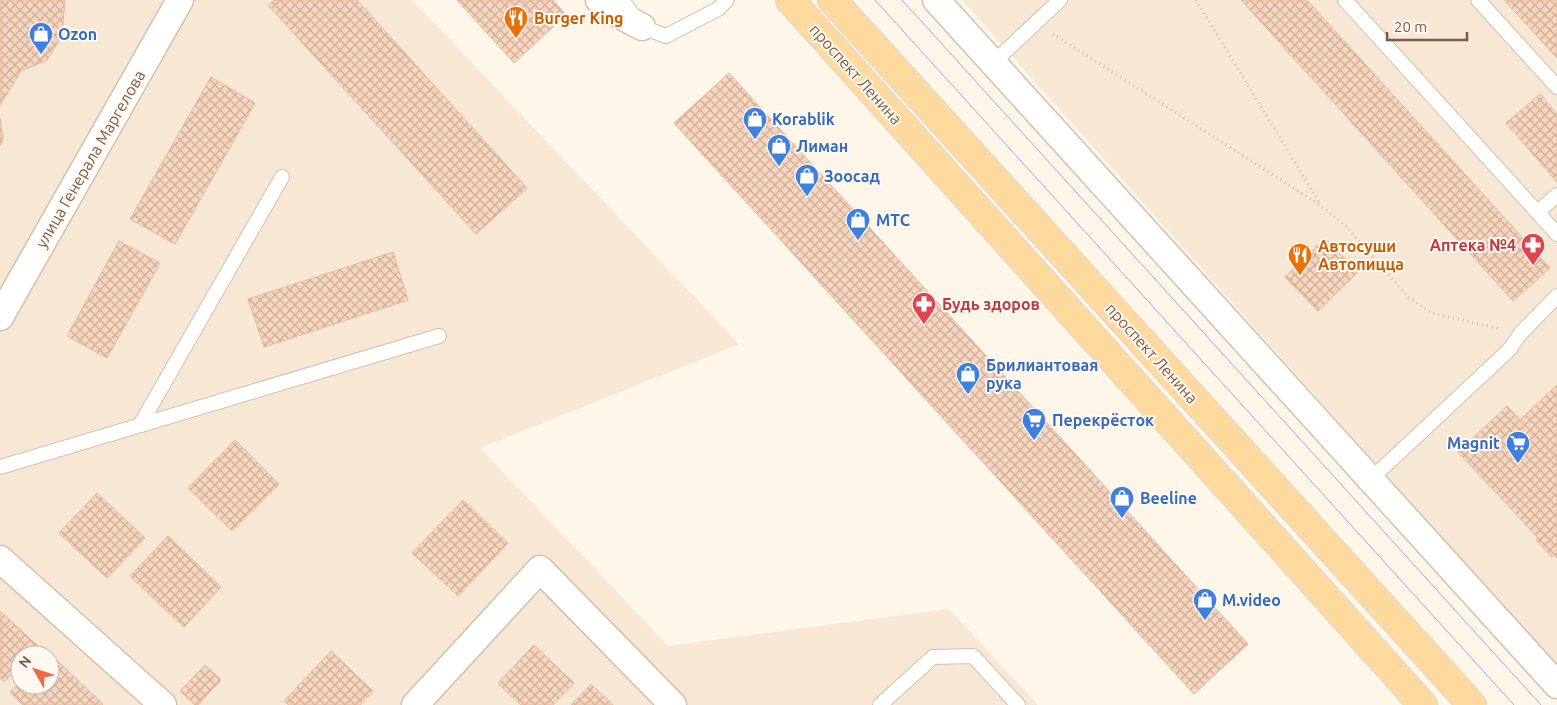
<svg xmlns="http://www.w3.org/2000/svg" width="1557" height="705" viewBox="0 0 1557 705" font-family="Ubuntu,sans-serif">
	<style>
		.residential { fill: #f7e8d6; fill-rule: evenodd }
		.building { fill: url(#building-cross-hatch); stroke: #ecb99c }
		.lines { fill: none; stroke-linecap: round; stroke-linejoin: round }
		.service-casing { stroke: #d5bfaf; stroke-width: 16 }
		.minor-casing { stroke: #d5bfaf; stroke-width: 29 }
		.primary-casing { stroke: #ddd4cf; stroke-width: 30 }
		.path { stroke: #ddb69f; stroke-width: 3; stroke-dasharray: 1 4; stroke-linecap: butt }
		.service { stroke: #fff; stroke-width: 14 }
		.minor { stroke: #fff; stroke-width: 26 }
		.primary { stroke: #ffda9f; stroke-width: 28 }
		.tram { stroke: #b9a4cb; stroke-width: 1 }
		.labels { text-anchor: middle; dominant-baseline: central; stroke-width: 4; stroke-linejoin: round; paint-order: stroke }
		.food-label { font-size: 16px; font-weight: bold; fill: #c56008; stroke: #fff9f1; text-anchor: start }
		.shop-label { font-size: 16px; font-weight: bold; fill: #366cbe; stroke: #fff9f1; text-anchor: start }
		.street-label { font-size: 16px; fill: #7d5a48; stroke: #fff9f1 }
		.health-label { font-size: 16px; font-weight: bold; fill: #be3a42; stroke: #fff9f1; text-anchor: end }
	</style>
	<defs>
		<pattern id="building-cross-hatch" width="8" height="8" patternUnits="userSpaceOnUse" patternTransform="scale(1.25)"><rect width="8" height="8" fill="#f7d4bd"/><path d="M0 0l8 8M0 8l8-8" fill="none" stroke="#cdaf9c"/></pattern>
	</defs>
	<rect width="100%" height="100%" fill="#fef6e9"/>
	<!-- residential -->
	<g class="residential">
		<path d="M0 0H412L739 344 480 448 668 646 949 609 1038 705H0ZM20 655H50V685H20Z"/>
		<polygon points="962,0 1557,0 1557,666"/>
	</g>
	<!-- building -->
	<g class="building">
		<polygon points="0,0 65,0 62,36 47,60 21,71 0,105"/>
		<polygon points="274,0 357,0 527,188 476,234 268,5"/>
		<polygon points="457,0 553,0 566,15 514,63"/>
		<polygon points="1241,0 1307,0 1550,268 1513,301"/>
		<polygon points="1504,0 1557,0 1557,58"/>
		<polygon points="729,73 1248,644 1194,694 674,123"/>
		<polygon points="211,77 255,103 175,244 130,219"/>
		<polygon points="1540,94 1557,114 1557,182 1506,123"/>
		<polygon points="0,118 3,140 0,146"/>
		<polygon points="1325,238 1358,272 1318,311 1285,277"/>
		<polygon points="119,241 160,263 107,358 67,336"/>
		<polygon points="393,252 408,300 264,347 248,299"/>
		<polygon points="1557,385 1557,558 1554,555 1552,557 1536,540 1538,538 1458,452 1507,406 1520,420"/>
		<polygon points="1557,385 1557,460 1520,420"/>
		<polygon points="235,440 279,484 232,531 188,488"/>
		<polygon points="97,493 145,538 107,578 59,533"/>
		<polygon points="463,500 508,543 458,596 412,553"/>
		<polygon points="168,536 221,587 184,627 130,576"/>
		<polygon points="0,611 38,646 29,655 20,655 20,665 4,682 0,678"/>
		<polygon points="534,645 574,683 553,705 521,705 498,683"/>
		<polygon points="331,651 373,691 360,705 289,705 284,701"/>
		<polygon points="48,652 103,704 102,705 23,705 10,692 20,682 20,685 50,685 50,655 45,655"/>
		<polygon points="205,665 221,680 198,705 195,705 180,691"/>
		<polygon points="591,684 613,705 571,705"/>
	</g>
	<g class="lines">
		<defs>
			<g id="service">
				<polyline points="622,0 642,27 666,36 718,9 727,0"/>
				<polyline points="1345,0 1557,234"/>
				<polyline points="1478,0 1557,87"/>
				<polyline points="994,62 1060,0"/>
				<polyline points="1539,211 1557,195"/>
				<polyline points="140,425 282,177"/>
				<polyline points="0,467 439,336"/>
				<polyline points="1372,478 1509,350 1521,333 1557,296"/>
				<polyline points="880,705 933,657 973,656 1018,705"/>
			</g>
			<g id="minor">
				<polyline points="599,0 612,11 642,27"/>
				<polyline points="936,0 1557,685"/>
				<polyline points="0,317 180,0"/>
				<polyline points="0,559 163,705"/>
				<polyline points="415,705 540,569 673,705"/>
			</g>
			<g id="primary">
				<polyline points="790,0 1423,705"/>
				<polyline points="832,0 1472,705"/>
			</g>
		</defs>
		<!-- service casing -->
		<use href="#service" class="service-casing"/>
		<!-- minor casing -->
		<use href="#minor" class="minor-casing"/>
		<!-- primary casing -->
		<use href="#primary" class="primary-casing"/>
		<!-- path -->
		<g class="path">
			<polyline points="1196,0 1319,202"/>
			<polyline points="1053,34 1320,205 1345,225 1408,297 1432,313 1501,329"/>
		</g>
		<!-- service -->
		<use href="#service" class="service"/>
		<!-- minor -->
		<use href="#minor" class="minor"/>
		<!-- primary -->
		<use href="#primary" class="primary"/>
		<!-- tram -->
		<g class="tram">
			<polyline points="875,0 1514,705"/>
			<polyline points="902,0 1541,705"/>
		</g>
	</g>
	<!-- icons -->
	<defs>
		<symbol id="restaurant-pin" viewBox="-11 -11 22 30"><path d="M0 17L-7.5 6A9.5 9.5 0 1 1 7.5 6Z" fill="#e8710a" stroke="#fff9f1"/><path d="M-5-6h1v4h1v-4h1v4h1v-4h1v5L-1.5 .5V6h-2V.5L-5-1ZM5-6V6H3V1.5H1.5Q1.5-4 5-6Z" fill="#fff"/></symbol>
		<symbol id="shop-pin" viewBox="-11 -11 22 30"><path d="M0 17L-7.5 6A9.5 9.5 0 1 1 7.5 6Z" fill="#3f7fe0" stroke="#fff9f1"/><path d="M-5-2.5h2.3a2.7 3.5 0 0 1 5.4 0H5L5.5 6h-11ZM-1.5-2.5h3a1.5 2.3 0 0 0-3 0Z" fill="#fff"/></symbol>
		<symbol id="pharmacy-pin" viewBox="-11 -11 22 30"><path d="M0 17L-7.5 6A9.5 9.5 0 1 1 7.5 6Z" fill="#e0444e" stroke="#fff9f1"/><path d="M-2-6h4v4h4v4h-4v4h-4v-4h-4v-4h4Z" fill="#fff"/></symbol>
		<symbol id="supermarket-pin" viewBox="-11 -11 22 30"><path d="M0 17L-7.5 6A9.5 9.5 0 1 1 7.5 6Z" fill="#3f7fe0" stroke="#fff9f1"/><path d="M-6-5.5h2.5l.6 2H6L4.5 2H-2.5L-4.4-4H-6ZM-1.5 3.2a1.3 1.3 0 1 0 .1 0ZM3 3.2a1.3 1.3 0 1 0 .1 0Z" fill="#fff"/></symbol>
	</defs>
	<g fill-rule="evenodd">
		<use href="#restaurant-pin" x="502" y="4" width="28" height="38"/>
		<use href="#shop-pin" x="27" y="20" width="28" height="38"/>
		<use href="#shop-pin" x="741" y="105" width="28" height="38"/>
		<use href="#shop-pin" x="765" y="132" width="28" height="38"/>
		<use href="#shop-pin" x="793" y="162" width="28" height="38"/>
		<use href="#shop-pin" x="844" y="206" width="28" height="38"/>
		<use href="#pharmacy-pin" x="1519" y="231" width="28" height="38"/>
		<use href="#restaurant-pin" x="1286" y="241" width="28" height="38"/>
		<use href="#pharmacy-pin" x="910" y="290" width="28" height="38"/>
		<use href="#shop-pin" x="954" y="360" width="28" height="38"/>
		<use href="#supermarket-pin" x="1020" y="406" width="28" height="38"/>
		<use href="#supermarket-pin" x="1504" y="429" width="28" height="38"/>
		<use href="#shop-pin" x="1108" y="484" width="28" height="38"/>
		<use href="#shop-pin" x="1191" y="586" width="28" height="38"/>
	</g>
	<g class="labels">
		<!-- food labels -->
		<g class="food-label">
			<text x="534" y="18">Burger King</text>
			<text x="1318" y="246">Автосуши<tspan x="1318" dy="18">Автопицца</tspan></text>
		</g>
		<!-- shop labels -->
		<g class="shop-label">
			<text x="58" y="34">Ozon</text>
			<text x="772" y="119">Korablik</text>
			<text x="796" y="146">Лиман</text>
			<text x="824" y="176">Зоосад</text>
			<text x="876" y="220">МТС</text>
			<text x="986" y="365">Брилиантовая<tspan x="986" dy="18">рука</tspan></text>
			<text x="1052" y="420">Перекрёсток</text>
			<text x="1500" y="443" text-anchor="end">Magnit</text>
			<text x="1140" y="498">Beeline</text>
			<text x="1222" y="600">M.video</text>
		</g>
		<!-- street labels -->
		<g class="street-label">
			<text transform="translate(856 74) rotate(48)">проспект Ленина</text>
			<text transform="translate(90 159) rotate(-60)">улица Генерала Маргелова</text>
			<text transform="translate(1152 353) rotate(48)">проспект Ленина</text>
		</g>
		<!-- health labels -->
		<g class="health-label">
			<text x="1516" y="245">Аптека №4</text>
			<text x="942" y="304" text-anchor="start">Будь здоров</text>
		</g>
	</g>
	<!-- north arrow -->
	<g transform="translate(35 670) rotate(309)"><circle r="24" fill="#fff9f1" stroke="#cbb9ad"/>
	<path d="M0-4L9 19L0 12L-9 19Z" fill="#f46842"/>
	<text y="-8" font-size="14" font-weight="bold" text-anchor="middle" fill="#7d5a48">N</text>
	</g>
	<!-- scale -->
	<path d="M1387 32v8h80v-8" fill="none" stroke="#7d5a48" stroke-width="2.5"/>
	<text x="1394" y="32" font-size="15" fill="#7d5a48" stroke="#fff9f1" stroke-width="4" paint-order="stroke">20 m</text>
</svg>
